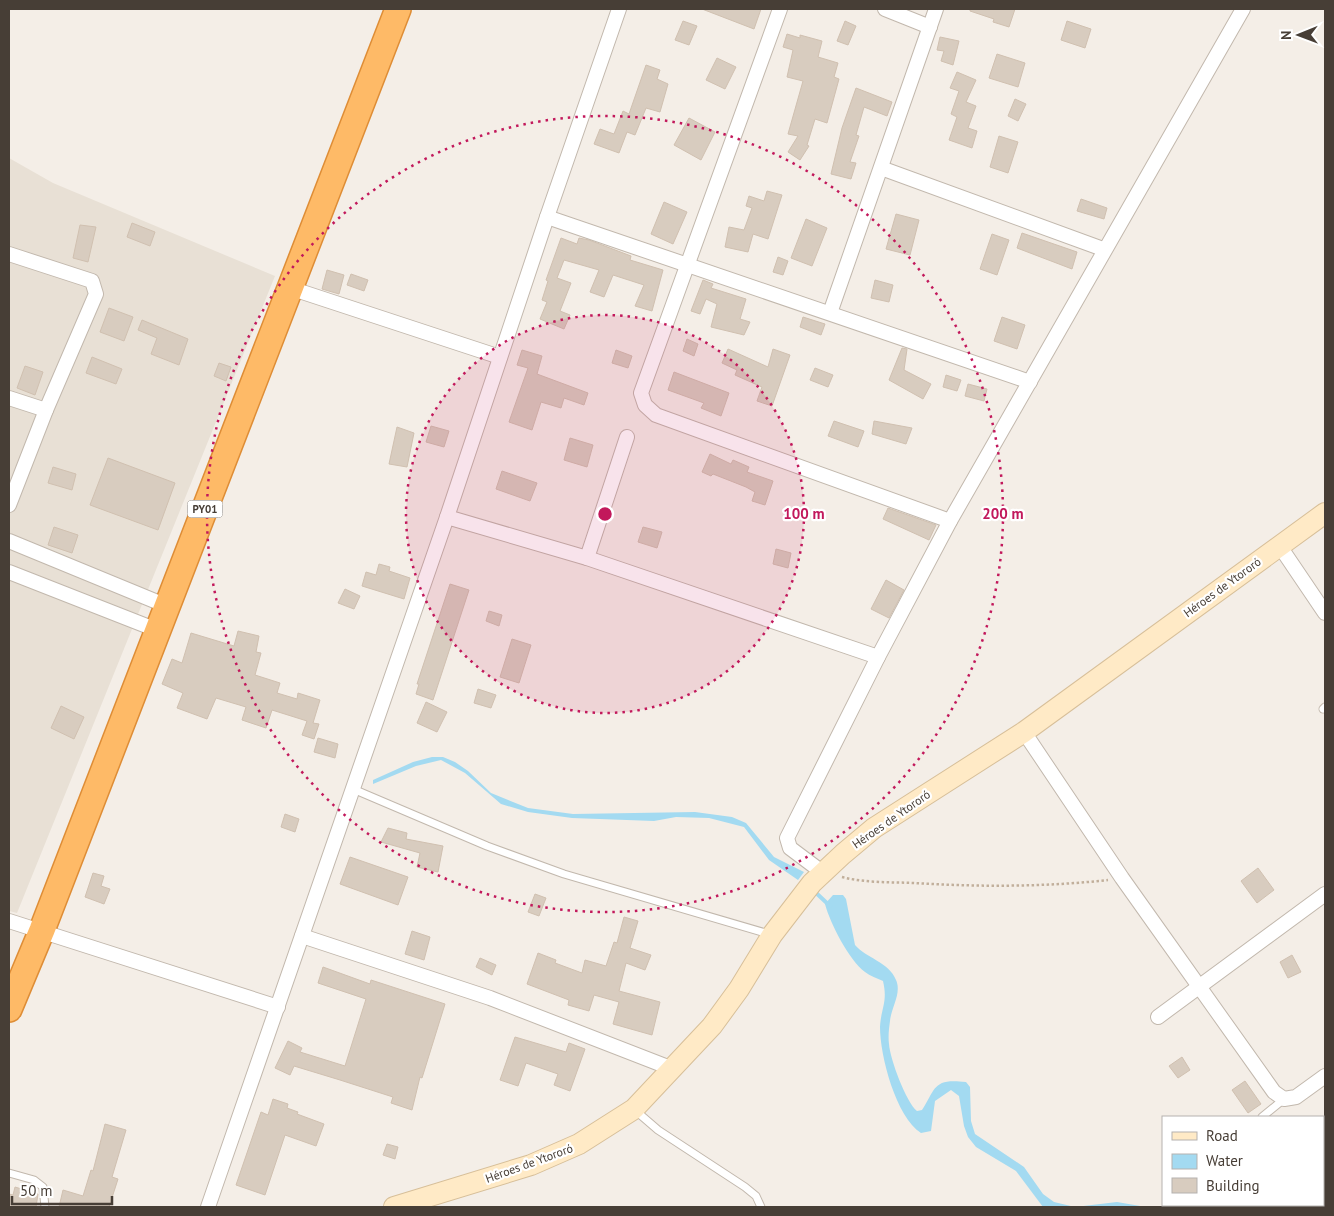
<svg xmlns="http://www.w3.org/2000/svg" width="1334" height="1216" viewBox="0 0 1334 1216" font-family="'PT Sans',sans-serif">
	<style>
		.residential { fill: #e8e0d5 }
		.water { fill: #a3daf1 }
		.lines { fill: none; stroke-linecap: round; stroke-linejoin: round }
		.stream { stroke: #a3daf1; stroke-width: 4 }
		.building { fill: #d8ccbf; stroke: #d0c0b0 }
		.lane-casing { stroke: #c2b8ad; stroke-width: 9 }
		.street-casing { stroke: #c2b8ad; stroke-width: 16 }
		.secondary-casing { stroke: #d7bf99; stroke-width: 22 }
		.highway-casing { stroke: #de8d36; stroke-width: 28 }
		.path { stroke: #c1af9b; stroke-width: 2.5; stroke-dasharray: 2.5 2.5; stroke-linecap: butt }
		.lane { stroke: #fff; stroke-width: 7 }
		.street { stroke: #fff; stroke-width: 14 }
		.secondary { stroke: #ffeac6; stroke-width: 20 }
		.highway { stroke: #feba67; stroke-width: 25 }
		.ring { fill: none; stroke: #c2185b; stroke-width: 2.5; stroke-dasharray: 2.5 5 }
		.labels { text-anchor: middle; dominant-baseline: central; stroke-width: 4.5; stroke-linejoin: round; paint-order: stroke }
		.shield { fill: #fff; stroke: #7e7872; stroke-width: 1 }
		.shield-label { font-size: 11px; font-weight: bold; fill: #473e36 }
		.street-label { font-size: 12px; fill: #473e36; stroke: #fff }
		.centre { fill: #c2185b; stroke: #fff; stroke-width: 2.5 }
		.ring-label { font-size: 15px; text-anchor: middle; font-weight: bold; fill: #c2185b; stroke: #fff; stroke-width: 4.5; stroke-linejoin: round; paint-order: stroke }
	</style>
	<rect width="100%" height="100%" fill="#f4eee7"/>
	<!-- residential -->
	<polygon class="residential" points="9,158 53,183 275,276 17,913 9,911"/>
	<!-- water -->
	<g class="water">
		<polygon points="432,757 443,757 455,762 468,771 491,793 528,808 573,814 695,812 732,817 746,823 774,857 804,872 798,880 769,860 744,827 709,818 676,817 654,821 572,818 528,812 501,804 465,773 441,760 416,766 373,784 373,780 413,762"/>
		<path d="M833 895H843L846 899 855 945C866 958 889 962 896 980 902 993 891 1008 890 1021 889 1028 888 1037 889 1044 890 1059 906 1102 917 1111L922 1110C936 1088 933 1078 966 1082L970 1087 971 1121 975 1134 1024 1167 1043 1194 1054 1202 1075 1207 1117 1202 1146 1207H1043L1016 1171 976 1147 968 1137 964 1126 959 1096 951 1090 935 1101 931 1131 921 1133C896 1117 880 1056 880 1027 881 1008 888 1002 883 981 877 978 870 976 865 972 849 960 830 923 825 904Z"/>
	</g>
	<g class="lines">
		<!-- stream -->
		<polyline class="stream" points="813,890 830,906"/>
	</g>
	<!-- building -->
	<g class="building">
		<polygon points="702,9 761,9 754,29"/>
		<polygon points="970,9 1015,9 1009,27 993,22 994,19 970,11"/>
		<polygon points="683,21 697,26 689,45 675,40"/>
		<polygon points="845,21 856,26 848,45 837,41"/>
		<polygon points="1067,21 1091,29 1085,48 1061,40"/>
		<polygon points="787,34 800,38 800,35 822,41 818,57 838,63 834,77 839,79 827,123 815,119 807,145 809,146 800,160 788,152 798,136 788,134 803,81 787,77 793,50 783,47"/>
		<polygon points="940,37 959,41 953,65 941,61 944,51 937,50"/>
		<polygon points="997,54 1025,63 1018,87 989,78"/>
		<polygon points="717,58 736,67 725,89 706,80"/>
		<polygon points="646,65 660,70 657,79 668,84 660,112 646,108 635,135 627,132 619,153 594,144 600,129 614,134 623,111 629,114"/>
		<polygon points="957,72 976,80 966,102 976,106 968,128 977,131 972,148 949,140 957,117 951,114 959,91 950,88"/>
		<polygon points="856,88 892,102 887,116 864,107 856,135 859,136 850,162 856,163 851,179 831,174 842,128"/>
		<polygon points="1015,99 1026,104 1018,121 1008,116"/>
		<polygon points="689,118 715,132 701,160 674,145"/>
		<polygon points="999,136 1018,142 1008,173 990,167"/>
		<polygon points="767,191 782,195 768,239 753,234 748,252 725,247 729,227 744,230 752,208 746,206 749,196 764,201"/>
		<polygon points="1081,199 1107,208 1104,219 1077,211"/>
		<polygon points="664,202 687,212 673,244 651,234"/>
		<polygon points="896,214 919,220 910,255 886,249"/>
		<polygon points="806,219 827,228 812,266 791,258"/>
		<polygon points="132,223 155,232 150,246 127,237"/>
		<polygon points="80,225 96,227 88,262 73,258"/>
		<polygon points="1022,233 1077,252 1072,269 1017,248"/>
		<polygon points="992,234 1009,240 997,275 980,269"/>
		<polygon points="561,238 577,244 579,238 589,240 631,256 630,260 663,270 652,311 635,306 644,285 613,275 604,297 590,292 599,270 564,260 557,278 571,283 560,311 570,315 564,329 540,319 547,302 542,300 548,281 546,280"/>
		<polygon points="778,257 788,261 783,275 773,272"/>
		<polygon points="327,270 344,275 339,294 322,289"/>
		<polygon points="351,274 368,280 364,291 347,285"/>
		<polygon points="703,280 713,284 711,288 746,299 740,319 750,322 744,335 711,327 717,304 706,299 700,314 691,311"/>
		<polygon points="875,280 893,285 889,302 871,298"/>
		<polygon points="109,308 133,317 124,341 100,332"/>
		<polygon points="803,317 825,324 821,335 800,327"/>
		<polygon points="1002,317 1025,325 1017,349 994,341"/>
		<polygon points="142,320 188,339 179,365 151,354 157,338 138,330"/>
		<polygon points="687,339 698,344 694,356 683,351"/>
		<polygon points="902,348 907,349 904,370 931,384 923,399 889,380"/>
		<polygon points="728,349 768,367 773,349 790,355 772,406 757,401 762,387 735,375 737,370 722,363"/>
		<polygon points="522,350 542,356 537,374 588,393 584,405 564,398 561,408 541,402 532,430 509,422 528,368 517,365"/>
		<polygon points="616,350 632,356 628,368 612,363"/>
		<polygon points="92,357 122,369 116,384 86,373"/>
		<polygon points="219,363 231,367 226,381 214,376"/>
		<polygon points="25,366 43,372 35,395 17,388"/>
		<polygon points="815,368 833,375 828,387 810,380"/>
		<polygon points="674,372 729,393 721,416 701,408 704,403 668,390"/>
		<polygon points="946,375 961,380 957,391 943,387"/>
		<polygon points="968,384 987,389 984,401 965,396"/>
		<polygon points="834,421 864,431 858,447 828,436"/>
		<polygon points="874,421 912,428 906,444 872,434"/>
		<polygon points="431,426 449,431 444,447 426,442"/>
		<polygon points="397,427 414,433 407,467 389,464"/>
		<polygon points="570,438 593,445 587,467 564,460"/>
		<polygon points="710,454 731,464 733,460 749,467 747,472 773,481 765,505 752,501 755,492 746,487 713,474 711,476 702,472"/>
		<polygon points="108,458 175,483 158,530 90,505"/>
		<polygon points="53,467 76,474 72,490 48,483"/>
		<polygon points="502,471 537,483 530,501 496,489"/>
		<polygon points="888,508 936,525 929,540 883,519"/>
		<polygon points="54,527 78,535 72,553 48,545"/>
		<polygon points="643,527 662,532 657,548 638,542"/>
		<polygon points="776,549 791,553 788,568 773,564"/>
		<polygon points="379,564 390,567 389,571 410,578 404,599 362,586 366,572 376,575"/>
		<polygon points="886,580 904,590 889,618 871,609"/>
		<polygon points="450,584 469,590 433,700 416,694 419,684 417,684"/>
		<polygon points="345,589 360,596 354,609 338,603"/>
		<polygon points="489,611 502,615 499,626 486,621"/>
		<polygon points="238,631 259,636 256,652 261,653 255,675 280,683 277,693 297,699 298,693 320,700 313,723 319,724 314,739 302,735 307,721 272,710 266,728 242,720 246,707 216,698 207,719 177,708 183,693 162,684 172,659 182,663 191,633 234,646"/>
		<polygon points="512,639 531,645 519,683 500,677"/>
		<polygon points="478,689 496,695 491,708 474,703"/>
		<polygon points="426,702 447,712 437,732 417,723"/>
		<polygon points="61,706 84,717 74,739 51,728"/>
		<polygon points="318,738 338,744 335,758 314,752"/>
		<polygon points="285,814 299,819 295,832 281,827"/>
		<polygon points="388,828 407,833 406,839 443,846 438,872 417,867 420,853 381,842"/>
		<polygon points="350,857 408,877 398,905 340,884"/>
		<polygon points="1258,868 1274,890 1257,903 1241,881"/>
		<polygon points="93,873 104,876 101,886 110,889 104,904 85,897"/>
		<polygon points="535,894 546,898 539,916 528,912"/>
		<polygon points="624,917 638,921 630,948 651,955 645,970 626,963 619,991 660,1002 652,1035 613,1024 619,1002 594,995 589,1011 568,1005 569,1000 527,984 538,953 556,960 555,963 582,973 585,960 606,966 614,942 617,943"/>
		<polygon points="412,931 430,937 424,960 405,954"/>
		<polygon points="1292,955 1301,972 1288,978 1280,962"/>
		<polygon points="480,958 496,965 492,975 476,967"/>
		<polygon points="323,967 370,984 371,980 445,1004 422,1078 420,1077 412,1110 391,1103 393,1097 340,1080 294,1066 290,1075 275,1068 288,1041 302,1048 300,1052 345,1066 366,999 318,983"/>
		<polygon points="515,1037 566,1052 569,1043 585,1049 570,1091 554,1085 558,1074 526,1063 518,1086 500,1080"/>
		<polygon points="1182,1057 1190,1070 1178,1078 1169,1066"/>
		<polygon points="1245,1081 1261,1104 1248,1113 1232,1090"/>
		<polygon points="273,1099 288,1104 287,1108 298,1112 297,1114 324,1124 316,1146 285,1135 265,1195 236,1185 261,1112 268,1115"/>
		<polygon points="105,1124 126,1130 112,1177 118,1179 109,1207 59,1207 63,1190 83,1196 91,1170 93,1171"/>
		<polygon points="387,1144 398,1147 395,1159 383,1155"/>
		<polygon points="15,1187 38,1194 36,1207 9,1207 9,1194 13,1195"/>
	</g>
	<g class="lines">
		<defs>
			<g id="lane">
				<polyline points="1323,709 1325,707"/>
				<polyline points="353,789 487,846 564,874 769,934"/>
				<polyline points="636,1111 658,1130 745,1187 756,1196 761,1207"/>
				<polyline points="1262,1117 1284,1099"/>
				<polyline points="9,1173 34,1180 43,1187 45,1207"/>
			</g>
			<g id="street">
				<polyline points="780,9 641,393 645,405 656,415 950,521"/>
				<polyline points="885,9 930,27"/>
				<polyline points="881,168 1103,249"/>
				<polyline points="547,217 1030,382"/>
				<polyline points="9,254 92,281 96,294 46,410 9,505"/>
				<polyline points="290,288 500,357"/>
				<polyline points="830,313 936,9"/>
				<polyline points="9,398 46,410"/>
				<polyline points="447,517 587,558 878,657"/>
				<polyline points="9,541 167,606"/>
				<polyline points="1279,545 1325,613"/>
				<polyline points="587,558 627,437"/>
				<polyline points="9,572 157,630"/>
				<polyline points="1024,732 1122,878 1274,1092 1284,1099 1296,1097 1325,1076"/>
				<polyline points="822,872 790,848 787,838 878,657 950,521 1243,9"/>
				<polyline points="9,921 278,1007"/>
				<polyline points="302,936 490,998 673,1069"/>
				<polyline points="1158,1017 1325,894"/>
				<polyline points="208,1207 447,517 547,217 619,9"/>
			</g>
			<polyline id="secondary" points="394,1207 531,1165 579,1144 634,1109 712,1026 739,989 772,935 812,883 843,854 874,828 1024,732 1325,513"/>
			<polyline id="highway" points="9,1009 42,930 398,9"/>
		</defs>
		<!-- lane casing -->
		<use href="#lane" class="lane-casing"/>
		<!-- street casing -->
		<use href="#street" class="street-casing"/>
		<!-- secondary casing -->
		<use href="#secondary" class="secondary-casing"/>
		<!-- highway casing -->
		<use href="#highway" class="highway-casing"/>
		<!-- path -->
		<path class="path" d="M842 877C865 883 890 882 914 883 978 887 1045 887 1108 880"/>
		<!-- lane -->
		<use href="#lane" class="lane"/>
		<!-- street -->
		<use href="#street" class="street"/>
		<!-- secondary -->
		<use href="#secondary" class="secondary"/>
		<!-- highway -->
		<use href="#highway" class="highway"/>
	</g>
	<!-- distance rings -->
	<circle cx="605" cy="514" r="199" fill="#c2185b" fill-opacity=".12"/>
	<g class="ring">
		<circle cx="605" cy="514" r="199"/>
		<circle cx="605" cy="514" r="398"/>
	</g>
	<g class="labels">
		<!-- shield labels -->
		<rect class="shield" x="187.5" y="500.5" width="35" height="17" rx="4"/>
		<g class="shield-label">
			<text x="205" y="509">PY01</text>
		</g>
		<!-- street labels -->
		<g class="street-label">
			<text transform="translate(1222 587) rotate(-36)">Héroes de Ytororó</text>
			<text transform="translate(891 819) rotate(-35)">Héroes de Ytororó</text>
			<text transform="translate(529 1163) rotate(-20)">Héroes de Ytororó</text>
		</g>
	</g>
	<circle cx="605" cy="514" r="8" class="centre"/>
	<g class="ring-label">
		<text x="804" y="519">100 m</text>
		<text x="1003" y="519">200 m</text>
	</g>
	<!-- border -->
	<rect width="1334" height="1216" fill="none" stroke="#473e36" stroke-width="20"/>
	<!-- legend -->
	<rect x="1162" y="1116" width="162" height="90" fill="#ffffff" stroke="#b5b2af"/>
	<rect x="1172" y="1132" width="25" height="8" fill="#ffeac6" stroke="#b5b2af"/>
	<text x="1206" y="1141" font-size="15" fill="#473e36">Road</text>
	<rect x="1172" y="1154" width="25" height="15" fill="#a3daf1" stroke="#b5b2af"/>
	<text x="1206" y="1166" font-size="15" fill="#473e36">Water</text>
	<rect x="1172" y="1178" width="25" height="15" fill="#d8ccbf" stroke="#b5b2af"/>
	<text x="1206" y="1191" font-size="15" fill="#473e36">Building</text>
	<!-- north arrow -->
	<g transform="translate(1299 35) rotate(269)" stroke="#ffffff" stroke-width="4" paint-order="stroke">
	<path d="M0-4L9 19L0 12L-9 19Z" fill="#473e36"/>
	<text y="-8" font-size="14" font-weight="bold" text-anchor="middle" fill="#473e36">N</text>
	</g>
	<!-- scale -->
	<path d="M12 1196v8h100v-8" fill="none" stroke="#473e36" stroke-width="2.5"/>
	<text x="20" y="1196" font-size="15" fill="#473e36" stroke="#ffffff" stroke-width="4" paint-order="stroke">50 m</text>
</svg>
